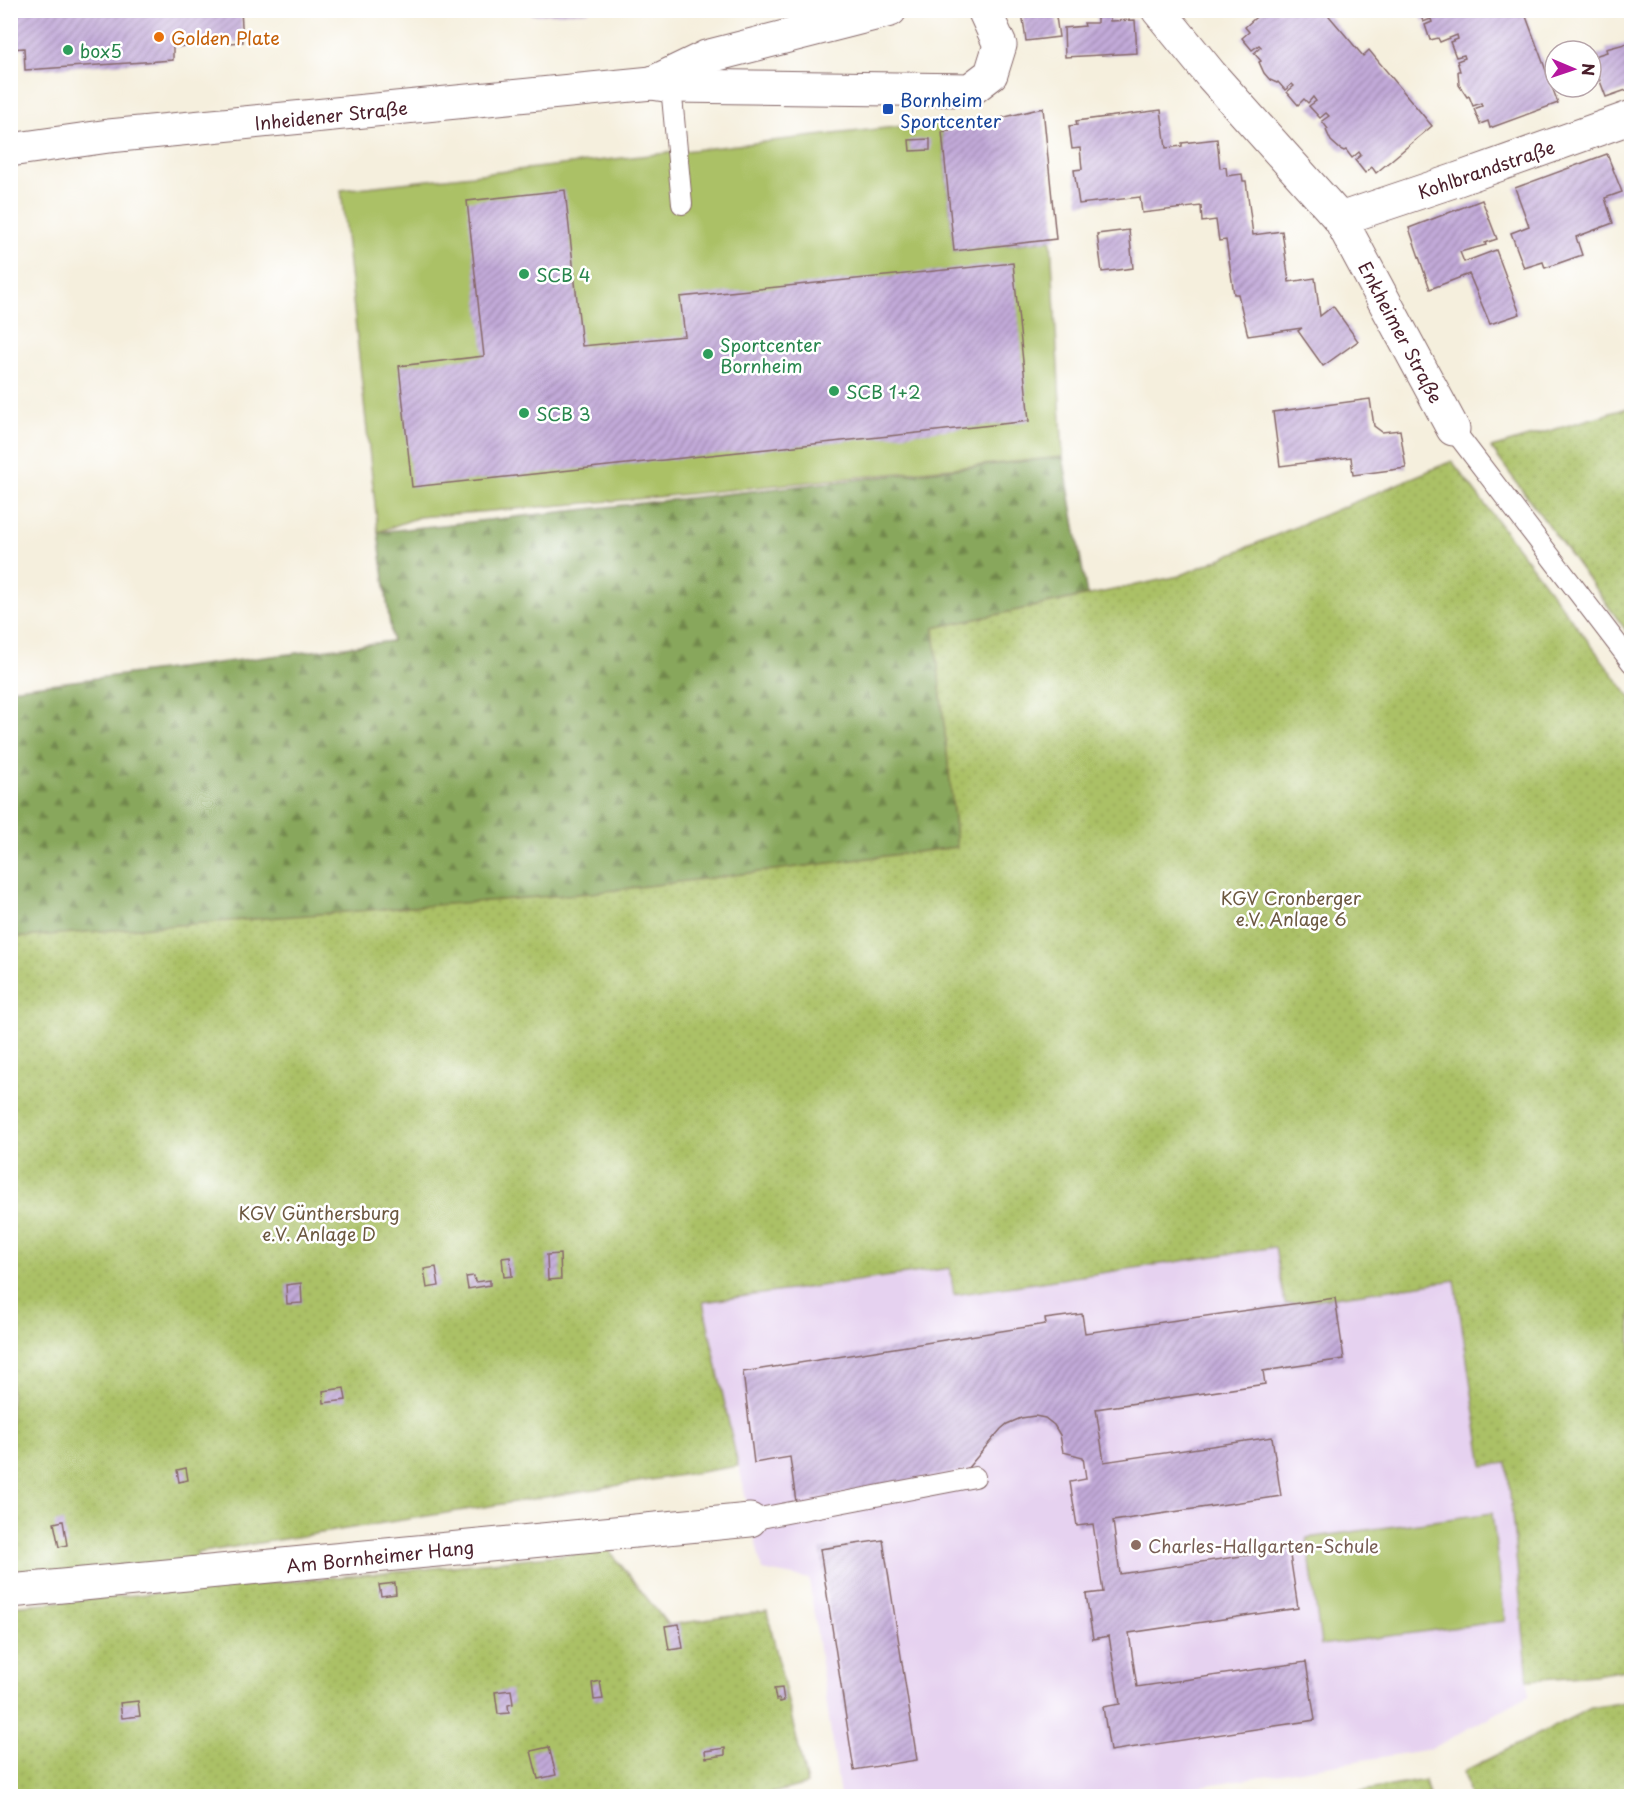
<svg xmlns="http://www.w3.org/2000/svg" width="1642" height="1807" viewBox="0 0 1642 1807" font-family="'Playpen Sans',sans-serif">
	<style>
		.built { fill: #e6d2f0 }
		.green { fill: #abc166; stroke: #7a7048; stroke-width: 1.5 }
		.forest { fill: url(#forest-firs); stroke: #696343; stroke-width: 1.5 }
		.garden { fill: url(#garden-dots); stroke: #7a7048; stroke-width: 1.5 }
		.building { fill: url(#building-hatch) }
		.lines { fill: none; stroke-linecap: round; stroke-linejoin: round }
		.service-casing { stroke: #866869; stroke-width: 22 }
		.minor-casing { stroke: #866869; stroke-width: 35 }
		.service { stroke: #fff; stroke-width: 20 }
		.minor { stroke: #fff; stroke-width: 33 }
		.food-dot { fill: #e8710a; stroke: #fff; stroke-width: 2 }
		.leisure-dot { fill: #2e9e5b; stroke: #fff; stroke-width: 2 }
		.transit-dot { fill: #1a4fb4; stroke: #fff; stroke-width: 2 }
		.education-dot { fill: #8d6e63; stroke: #fff; stroke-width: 2 }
		.labels { text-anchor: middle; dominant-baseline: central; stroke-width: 5; stroke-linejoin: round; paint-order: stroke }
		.food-label { font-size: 18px; fill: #c56008; stroke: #fff; text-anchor: start }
		.leisure-label { font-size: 18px; fill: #27864d; stroke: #fff; text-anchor: start }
		.transit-label { font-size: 18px; fill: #164399; stroke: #fff; text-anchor: start }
		.street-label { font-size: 18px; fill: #4a1f2b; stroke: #fff }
		.park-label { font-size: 18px; fill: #6c5840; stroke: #fff }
		.education-label { font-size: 18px; fill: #785e54; stroke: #fff; text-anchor: start }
	</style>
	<defs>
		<pattern id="forest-firs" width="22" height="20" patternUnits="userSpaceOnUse" patternTransform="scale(1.5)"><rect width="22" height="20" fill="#88a75b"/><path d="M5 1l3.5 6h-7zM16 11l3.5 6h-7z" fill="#71874b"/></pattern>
		<pattern id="garden-dots" width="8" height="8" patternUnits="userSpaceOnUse" patternTransform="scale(1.5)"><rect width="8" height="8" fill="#abc166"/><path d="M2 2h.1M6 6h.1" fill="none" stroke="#95a559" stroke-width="1.8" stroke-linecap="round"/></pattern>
		<pattern id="building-hatch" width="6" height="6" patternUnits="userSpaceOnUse" patternTransform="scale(1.5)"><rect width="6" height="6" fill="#c2aad9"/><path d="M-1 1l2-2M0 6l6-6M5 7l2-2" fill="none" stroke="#a08ab0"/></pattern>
	</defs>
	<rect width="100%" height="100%" fill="#fff"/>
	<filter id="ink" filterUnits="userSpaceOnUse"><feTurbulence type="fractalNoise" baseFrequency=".0167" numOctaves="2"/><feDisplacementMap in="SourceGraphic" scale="12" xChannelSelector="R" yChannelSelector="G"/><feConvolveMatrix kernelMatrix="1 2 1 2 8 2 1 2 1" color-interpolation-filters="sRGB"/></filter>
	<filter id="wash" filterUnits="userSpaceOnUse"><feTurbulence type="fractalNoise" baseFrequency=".008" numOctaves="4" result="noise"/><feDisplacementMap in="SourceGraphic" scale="24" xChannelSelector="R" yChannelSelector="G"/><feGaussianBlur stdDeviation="1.35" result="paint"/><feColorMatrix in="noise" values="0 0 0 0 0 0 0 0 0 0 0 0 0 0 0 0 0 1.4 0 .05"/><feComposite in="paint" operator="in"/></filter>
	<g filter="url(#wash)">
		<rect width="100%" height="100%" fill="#f5efdd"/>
		<!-- built -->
		<polygon class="built" points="1275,1247 1285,1304 1456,1280 1483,1465 1507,1462 1529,1695 1431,1749 1139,1796 840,1796 809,1579 762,1570 702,1302 950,1268 955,1295"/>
		<!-- green -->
		<g class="green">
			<polygon points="939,122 942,132 954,251 1051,240 1063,457 636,499 419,517 378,532 341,190"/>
			<polygon points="1492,1513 1505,1621 1321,1645 1307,1538"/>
		</g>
		<!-- forest -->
		<polygon class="forest" points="1063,457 1087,595 934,628 957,847 592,893 11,938 10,689 392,641 378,532"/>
		<!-- garden -->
		<g class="garden">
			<polygon points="1631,407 1632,407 1631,637 1491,448"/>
			<polygon points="1452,461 1631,698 1631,1669 1595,1675 1528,1680 1507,1463 1483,1466 1455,1280 1285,1304 1275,1247 954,1295 950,1268 703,1302 738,1466 197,1553 197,1561 11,1576 11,938 592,893 957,847 934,628 1179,576"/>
			<polygon points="609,1550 668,1625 767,1611 807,1784 762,1796 11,1796 11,1606 404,1571"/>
			<polygon points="1631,1701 1631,1796 1469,1796 1464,1771 1591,1708"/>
			<polygon points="1425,1780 1429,1796 1334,1796"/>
		</g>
		<g id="blocks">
			<!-- building -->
			<g class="building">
				<polygon points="10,10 241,10 243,42 173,47 173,60 25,70 24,48 10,49"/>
				<polygon points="531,10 589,10 589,12 531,15"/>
				<polygon points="1035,10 1055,10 1059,37 1026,41 1022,12"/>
				<polygon points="1264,10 1324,10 1363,56 1369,50 1432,126 1376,173 1372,167 1365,173 1355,160 1361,155 1359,152 1352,158 1346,150 1344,151 1340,149 1331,141 1326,130 1328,129 1322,121 1329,116 1326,113 1320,118 1309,106 1316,101 1313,97 1308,103 1304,99 1298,105 1287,92 1294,86 1292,84 1285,90 1278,82 1277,83 1270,80 1264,73 1259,62 1261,61 1254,53 1261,47 1259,45 1252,50 1242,38 1249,32 1245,27"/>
				<polygon points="1415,10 1505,10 1507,17 1524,11 1558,103 1490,128 1488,121 1480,124 1474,109 1482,106 1481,103 1473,106 1469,96 1467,97 1459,85 1458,71 1460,71 1457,61 1465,58 1464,55 1456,57 1450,42 1458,39 1457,35 1440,42 1438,38 1430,40 1425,25 1432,22 1431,19 1423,22 1420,12"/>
				<polygon points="1097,15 1110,15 1110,21 1135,20 1137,53 1065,57 1064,28 1085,26 1084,23 1097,23"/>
				<polygon points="1632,42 1632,88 1606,97 1591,57 1607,52 1606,49"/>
				<polygon points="1043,108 1056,239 954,251 942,132"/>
				<polygon points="1161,110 1166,148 1182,146 1182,143 1217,139 1220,168 1226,167 1227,176 1242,174 1243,181 1246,181 1253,235 1282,231 1289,282 1315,278 1320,316 1333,306 1358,341 1323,366 1298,331 1302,328 1248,336 1238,294 1234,294 1226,240 1219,241 1216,220 1202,222 1201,206 1142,213 1140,197 1079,204 1074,170 1082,169 1080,148 1072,149 1069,126 1077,125 1076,121"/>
				<polygon points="930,139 930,150 910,151 909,140"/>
				<polygon points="1632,145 1632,160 1631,160 1627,147"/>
				<polygon points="1607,154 1622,192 1605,198 1613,223 1576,237 1582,255 1545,268 1543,262 1524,268 1511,233 1529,226 1515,188"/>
				<polygon points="565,190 582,346 685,336 680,297 1013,263 1029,421 412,487 399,366 484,356 467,201"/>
				<polygon points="1482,200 1497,239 1485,243 1486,245 1460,252 1464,262 1496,250 1520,314 1490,324 1469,274 1430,289 1409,228"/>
				<polygon points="1129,230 1133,268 1102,272 1097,234"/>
				<polygon points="1370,399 1374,426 1382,432 1400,430 1406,468 1353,475 1351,457 1280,466 1273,412"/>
				<polygon points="560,1254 561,1279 548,1280 547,1255"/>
				<polygon points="510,1257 512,1276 504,1277 502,1258"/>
				<polygon points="436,1267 439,1286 427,1288 424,1269"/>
				<polygon points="474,1276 475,1282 490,1280 490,1285 468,1289 466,1277"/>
				<polygon points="301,1283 302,1303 287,1304 286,1285"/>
				<polygon points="1335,1298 1344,1359 1263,1371 1265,1384 1096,1409 1104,1462 1272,1437 1281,1496 1113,1521 1120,1574 1289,1549 1298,1608 1129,1633 1137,1687 1306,1662 1315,1720 1110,1751 1103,1707 1120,1704 1109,1636 1093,1639 1086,1594 1103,1592 1093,1524 1077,1526 1070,1482 1086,1479 1083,1457 1063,1452 1060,1435 1054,1425 1045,1418 1035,1416 1021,1418 1007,1424 1001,1429 966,1470 796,1502 790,1457 754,1463 743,1372 1046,1324 1045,1319 1082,1314 1085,1333"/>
				<polygon points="344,1388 346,1400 324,1403 323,1391"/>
				<polygon points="186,1468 188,1480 179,1482 177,1470"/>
				<polygon points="63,1521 67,1545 59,1547 54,1523"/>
				<polygon points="883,1540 917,1760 854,1770 820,1549"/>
				<polygon points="395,1583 396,1594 381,1596 379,1585"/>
				<polygon points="679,1624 683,1648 669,1650 665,1626"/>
				<polygon points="600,1681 603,1699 594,1700 592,1683"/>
				<polygon points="782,1688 784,1701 780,1702 779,1699 776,1700 774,1689"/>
				<polygon points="511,1690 513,1704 508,1705 509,1713 498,1714 495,1692"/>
				<polygon points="138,1701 140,1716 122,1718 120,1703"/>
				<polygon points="549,1747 556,1775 538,1779 531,1751"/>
				<polygon points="725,1748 725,1755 706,1758 705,1751"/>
			</g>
		</g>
	</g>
	<g filter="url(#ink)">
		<use href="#blocks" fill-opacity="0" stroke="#866869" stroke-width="1.5"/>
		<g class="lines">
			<defs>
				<g id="service">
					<polyline points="671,86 682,204"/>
					<polyline points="1453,429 1632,663"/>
					<polyline points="750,1520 975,1477"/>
				</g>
				<g id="minor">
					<polyline points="1158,10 1211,75 1340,219 1453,429"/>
					<polyline points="652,83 706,57 890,10"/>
					<polyline points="10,150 109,136 652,83 671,86 970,90 991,74 1000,45 984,10"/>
					<polyline points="1340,219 1453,181 1632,117"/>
					<polyline points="10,1591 750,1520"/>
				</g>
			</defs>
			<!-- service casing -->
			<use href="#service" class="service-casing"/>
			<!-- minor casing -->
			<use href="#minor" class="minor-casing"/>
			<!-- service -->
			<use href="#service" class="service"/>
			<!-- minor -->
			<use href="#minor" class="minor"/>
		</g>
	</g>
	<!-- markers -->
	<circle class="food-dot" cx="159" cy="37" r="6"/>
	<g class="leisure-dot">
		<circle cx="68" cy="50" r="6"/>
		<circle cx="524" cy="274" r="6"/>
		<circle cx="708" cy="354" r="6"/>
		<circle cx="834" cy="391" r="6"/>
		<circle cx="524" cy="413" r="6"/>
	</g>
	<rect class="transit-dot" x="882" y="103" width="12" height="12" rx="3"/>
	<circle class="education-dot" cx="1136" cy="1545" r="6"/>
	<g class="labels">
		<!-- food labels -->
		<g class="food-label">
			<text x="171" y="37">Golden Plate</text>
		</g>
		<!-- leisure labels -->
		<g class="leisure-label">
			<text x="80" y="50">box5</text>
			<text x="536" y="274">SCB 4</text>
			<text x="720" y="344">Sportcenter<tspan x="720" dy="21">Bornheim</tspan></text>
			<text x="846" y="391">SCB 1+2</text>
			<text x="536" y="413">SCB 3</text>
		</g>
		<!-- transit labels -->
		<g class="transit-label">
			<text x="900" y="99">Bornheim<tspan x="900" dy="21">Sportcenter</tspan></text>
		</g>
		<!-- street labels -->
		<g class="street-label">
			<text transform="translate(331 115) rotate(-6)">Inheidener Straße</text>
			<text transform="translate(1486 169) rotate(-19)">Kohlbrandstraße</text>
			<text transform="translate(1401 332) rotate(62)">Enkheimer Straße</text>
			<text transform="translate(380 1556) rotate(-6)">Am Bornheimer Hang</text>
		</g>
		<!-- park labels -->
		<g class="park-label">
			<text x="1291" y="897">KGV Cronberger<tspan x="1291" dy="21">e.V. Anlage 6</tspan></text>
			<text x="319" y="1212">KGV Günthersburg<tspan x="319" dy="21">e.V. Anlage D</tspan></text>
		</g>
		<!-- education labels -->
		<g class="education-label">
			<text x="1148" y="1545">Charles-Hallgarten-Schule</text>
		</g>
	</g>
	<!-- margin -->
	<rect width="1642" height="1807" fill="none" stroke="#fff" stroke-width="36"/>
	<!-- north arrow -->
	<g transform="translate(1573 69) rotate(92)"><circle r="28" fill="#ffffff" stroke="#b7a5aa" stroke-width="1.5"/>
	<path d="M0-4.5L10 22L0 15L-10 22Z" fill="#b5179e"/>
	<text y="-9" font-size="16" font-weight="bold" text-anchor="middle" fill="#4a1f2b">N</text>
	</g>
</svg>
